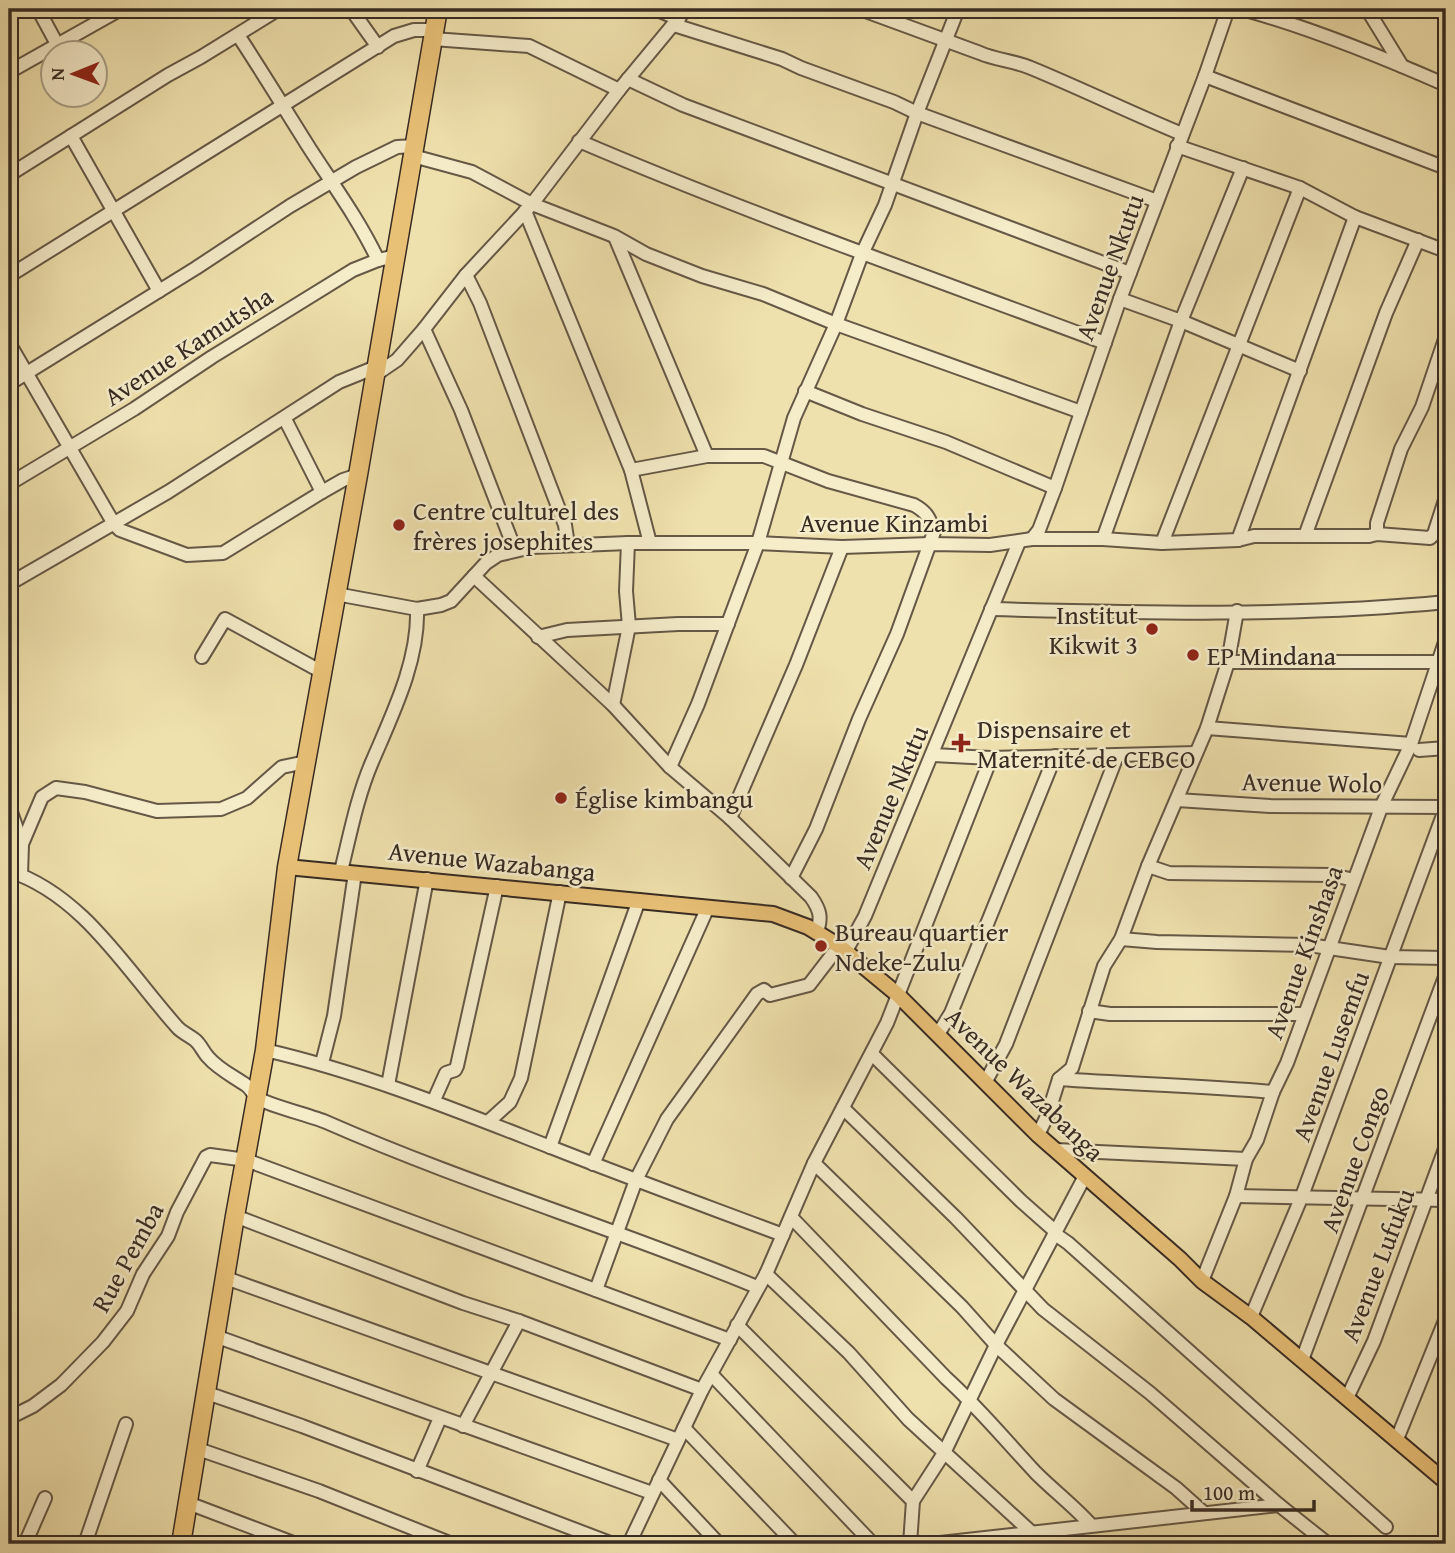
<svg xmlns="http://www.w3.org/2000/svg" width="1455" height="1553" viewBox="0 0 1455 1553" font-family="'Gentium Book Plus',serif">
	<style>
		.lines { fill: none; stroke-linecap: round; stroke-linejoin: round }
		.minor-casing { stroke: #655846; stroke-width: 16 }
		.major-casing { stroke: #372b23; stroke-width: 18 }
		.highway-casing { stroke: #372b23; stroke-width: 21 }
		.minor { stroke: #f5ecca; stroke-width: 12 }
		.major { stroke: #e8c076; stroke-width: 14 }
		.highway { stroke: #e8c076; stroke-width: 18 }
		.poi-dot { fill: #8f2418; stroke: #f5ecca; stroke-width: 2.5 }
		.labels { text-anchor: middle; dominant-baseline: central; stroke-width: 5; stroke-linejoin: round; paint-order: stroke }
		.street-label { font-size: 26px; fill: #372b23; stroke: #f5ecca }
		.poi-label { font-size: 26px; fill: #372b23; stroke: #f5ecca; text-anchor: start }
	</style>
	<rect width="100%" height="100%" fill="#efe1ad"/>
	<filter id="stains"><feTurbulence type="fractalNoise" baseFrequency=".00286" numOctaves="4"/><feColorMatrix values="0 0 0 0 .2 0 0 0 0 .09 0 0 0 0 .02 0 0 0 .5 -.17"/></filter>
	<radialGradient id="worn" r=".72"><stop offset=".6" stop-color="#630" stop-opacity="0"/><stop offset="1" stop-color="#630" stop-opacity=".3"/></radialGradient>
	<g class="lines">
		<defs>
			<g id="minor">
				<polyline points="38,9 58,46"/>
				<polyline points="351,9 378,47"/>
				<polyline points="655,9 679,19"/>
				<path d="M860 9C900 24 940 38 980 53 996 60 1015 61 1031 68 1082 89 1131 113 1182 134"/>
				<path d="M1242 9C1311 28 1380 56 1446 85"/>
				<polyline points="1367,9 1402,66"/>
				<polyline points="1445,9 1446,11"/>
				<polyline points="674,25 782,59 801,68 894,102 917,113 1157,201"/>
				<path d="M238 35C263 73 286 111 310 149 334 186 359 220 378 260"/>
				<polyline points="433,39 529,46 619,90"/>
				<polyline points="9,72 121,9"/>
				<polyline points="1205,76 1446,168"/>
				<polyline points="628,79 683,105 1130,273"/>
				<polyline points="71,136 159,291"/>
				<path d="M579 141C752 215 929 277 1105 343"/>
				<polyline points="1177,146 1300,188 1355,217 1446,251"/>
				<polyline points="413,156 472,172 532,204 614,236 646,254 702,276 763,294 836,324 1081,412"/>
				<polyline points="9,175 168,75 201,57 279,9"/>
				<polyline points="525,211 631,470 650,543"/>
				<polyline points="615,237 707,456"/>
				<polyline points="466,275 480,303 565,525 568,545"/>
				<polyline points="9,276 394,36 414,30 434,30"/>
				<polyline points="1120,299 1181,321 1300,371"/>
				<polyline points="424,329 461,410 515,550"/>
				<polyline points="9,343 114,524 120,530 187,555 223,553 322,492 343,480 358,475"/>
				<polyline points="375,375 397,360 424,329 466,275 532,204 619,90 686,9"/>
				<polyline points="9,384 196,268 290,206 356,167 397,147 415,146"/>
				<polyline points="805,391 862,414 946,442 1055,488"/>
				<polyline points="285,419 322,492"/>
				<path d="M631 470 707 456H764L828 481 914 505C927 512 930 519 934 532L897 634 859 719 816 829 791 878"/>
				<polyline points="9,484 134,409 212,357 353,270 378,260 396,256"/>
				<polyline points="1377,534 1377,523 1401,449 1422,407 1446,336"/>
				<polyline points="1305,536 1386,313 1418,240"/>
				<polyline points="1032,539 1039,530 1055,488 1120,299 1205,76 1228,9"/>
				<polyline points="1103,539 1181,321 1243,168"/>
				<polyline points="1238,540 1355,217"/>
				<polyline points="1162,543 1300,188"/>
				<path d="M474 576 613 705 670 767 730 818 811 897C820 910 822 917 817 932"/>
				<polyline points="9,584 168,492 339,382 376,367"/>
				<polyline points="336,594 417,609 441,605 451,601 486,563 498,555 532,547 628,543 758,543 842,547 930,544 990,545 1032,539 1103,539 1162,543 1238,540 1254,536 1369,536 1377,534 1430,538 1434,534 1446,497"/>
				<path d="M991 609C1142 613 1295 617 1446 602"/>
				<polyline points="538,637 567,630 678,624 728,624"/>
				<polyline points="202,657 225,619 322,672"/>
				<polyline points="1228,662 1438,662"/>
				<polyline points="613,705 629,626 626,591 628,543"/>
				<polyline points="1207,728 1411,744"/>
				<polyline points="1419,750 1446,748"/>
				<polyline points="933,755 991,758 1196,753"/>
				<polyline points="670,767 698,704 758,543 794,418 836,324 862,254 885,205 917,113 958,9"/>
				<polyline points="1177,800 1270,806 1446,807"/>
				<polyline points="9,806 22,844 21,875"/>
				<polyline points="730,818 796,665 842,547"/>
				<polyline points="22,844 42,797 56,788 85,792 157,811 221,809 247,798 282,767 306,762"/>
				<polyline points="1148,866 1169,873 1332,875 1354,880"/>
				<path d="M9 871C84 895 128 973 178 1028 183 1033 190 1036 195 1040 201 1045 203 1052 208 1057 218 1069 233 1076 246 1085 251 1088 252 1093 256 1097 264 1104 312 1116 326 1122 467 1184 615 1228 757 1287"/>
				<path d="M341 871C350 835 357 797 372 762 392 715 419 661 417 609"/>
				<polyline points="1121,939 1157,942 1309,945 1390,957 1446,958"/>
				<polyline points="846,951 865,916 1019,542"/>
				<polyline points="1089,1011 1110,1014 1304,1014"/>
				<polyline points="938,1034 951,1013 1055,756"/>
				<path d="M265 1050C365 1073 458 1111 553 1148 629 1178 706 1206 783 1235"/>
				<polyline points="872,1054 1021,1201 1056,1232"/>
				<polyline points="322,1063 334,1016 355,873"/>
				<path d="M1059 1079C1130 1084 1202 1086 1273 1092"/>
				<polyline points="986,1081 1006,1044 1117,756"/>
				<polyline points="388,1085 427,879"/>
				<polyline points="434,1100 446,1073 455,1070 457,1066 497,886"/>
				<polyline points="843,1108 956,1218 1043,1309 1150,1393 1279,1505 1328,1544"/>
				<polyline points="488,1122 510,1102 521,1078 560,892"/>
				<polyline points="1038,1135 1048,1114 1059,1079 1072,1068 1104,966 1121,939 1148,866 1207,728 1228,662 1237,611"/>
				<polyline points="550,1147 639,900"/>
				<polyline points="1056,1150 1246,1159"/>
				<polyline points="814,1163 962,1307 996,1345 1054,1399 1176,1488 1204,1513"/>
				<polyline points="593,1164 708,907"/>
				<polyline points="1236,1196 1446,1200"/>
				<polyline points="235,1216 463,1303 519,1321 702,1390"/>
				<path d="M791 1217 946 1378C979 1408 1006 1441 1036 1473 1054 1491 1074 1506 1091 1525"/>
				<polyline points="1055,1234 1068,1243 1386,1527"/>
				<polyline points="766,1274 849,1353 908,1419 1031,1532"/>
				<polyline points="226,1278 678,1440"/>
				<polyline points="1202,1281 1236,1196 1246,1159 1257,1140 1273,1092 1287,1063 1382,805 1411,744 1446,639"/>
				<polyline points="596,1290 636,1180 667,1119 757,994 764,990 770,995 809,985 839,946"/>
				<polyline points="1251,1317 1302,1196 1446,807"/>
				<polyline points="737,1325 913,1501"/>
				<polyline points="215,1336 652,1493"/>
				<polyline points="1302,1360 1446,974"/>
				<polyline points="712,1375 873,1544"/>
				<polyline points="207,1393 302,1426 613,1544"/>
				<polyline points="1347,1398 1374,1341 1446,1146"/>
				<polyline points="9,1418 33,1406 61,1385 103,1342 127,1311 143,1274 168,1236 177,1212 206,1157 210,1155 246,1160 730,1340"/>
				<polyline points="463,1426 519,1321"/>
				<polyline points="684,1428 795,1544"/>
				<polyline points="1397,1439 1446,1318"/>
				<polyline points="198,1449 319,1491 452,1544"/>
				<polyline points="417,1471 440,1418"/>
				<polyline points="659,1480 719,1544"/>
				<polyline points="188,1503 296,1544"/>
				<polyline points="25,1544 45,1498"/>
				<polyline points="85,1544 126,1424"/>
				<polyline points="629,1544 702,1390 766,1274 814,1163 887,1023 991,758"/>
				<polyline points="910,1544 913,1501 944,1453 996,1345 1085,1176"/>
				<polyline points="931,1544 1279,1505"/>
			</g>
			<polyline id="major" points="287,867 773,914 808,927 839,946 897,994 1038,1135 1180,1259 1202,1281 1251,1317 1446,1482"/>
			<polyline id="highway" points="181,1544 235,1216 265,1050 287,867 358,475 438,9"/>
		</defs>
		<!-- minor casing -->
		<use href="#minor" class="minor-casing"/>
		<!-- major casing -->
		<use href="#major" class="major-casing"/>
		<!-- highway casing -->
		<use href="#highway" class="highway-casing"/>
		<!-- minor -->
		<use href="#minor" class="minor"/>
		<!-- major -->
		<use href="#major" class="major"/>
		<!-- highway -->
		<use href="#highway" class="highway"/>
	</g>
	<!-- markers -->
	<g class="poi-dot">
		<circle cx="399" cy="525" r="7"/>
		<circle cx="1152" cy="629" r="7"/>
		<circle cx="1193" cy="655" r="7"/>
		<path d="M957.5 732.5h7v7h7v7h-7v7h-7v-7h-7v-7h7z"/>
		<circle cx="561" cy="798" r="7"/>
		<circle cx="821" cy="946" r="7"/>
	</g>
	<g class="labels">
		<!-- street labels -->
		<g class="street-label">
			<text transform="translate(1109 267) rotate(-70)">Avenue Nkutu</text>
			<text transform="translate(188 346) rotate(-33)">Avenue Kamutsha</text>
			<text x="894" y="522">Avenue Kinzambi</text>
			<text transform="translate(1312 782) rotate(1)">Avenue Wolo</text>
			<text transform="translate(890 797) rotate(-67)">Avenue Nkutu</text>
			<text transform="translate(492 861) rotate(6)">Avenue Wazabanga</text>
			<text transform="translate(1303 952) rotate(-70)">Avenue Kinshasa</text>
			<text transform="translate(1330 1056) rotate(-70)">Avenue Lusemfu</text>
			<text transform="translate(1025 1084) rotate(44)">Avenue Wazabanga</text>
			<text transform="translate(1354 1159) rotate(-70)">Avenue Congo</text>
			<text transform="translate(127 1257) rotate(-61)">Rue Pemba</text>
			<text transform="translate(1377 1265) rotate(-69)">Avenue Lufuku</text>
		</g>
		<!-- poi labels -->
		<g class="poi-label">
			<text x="413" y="510">Centre culturel des<tspan x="413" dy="30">frères josephites</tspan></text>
			<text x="1138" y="614" text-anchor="end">Institut<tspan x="1138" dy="30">Kikwit 3</tspan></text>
			<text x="1207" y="655">EP Mindana</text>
			<text x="977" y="728">Dispensaire et<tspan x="977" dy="30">Maternité de CEBCO</tspan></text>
			<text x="575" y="798">Église kimbangu</text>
			<text x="835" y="931">Bureau quartier<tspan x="835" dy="30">Ndeke-Zulu</tspan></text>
		</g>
	</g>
	<!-- margin -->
	<rect width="1455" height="1553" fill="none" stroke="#efe1ad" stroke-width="35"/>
	<rect x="10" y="10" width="1434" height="1532" fill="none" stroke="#372b23" stroke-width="3.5"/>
	<rect x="18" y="18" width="1420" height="1518" fill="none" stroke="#372b23" stroke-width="2"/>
	<!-- north arrow -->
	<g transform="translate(74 74) rotate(269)"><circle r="33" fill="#f5ecca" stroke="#a99f87" stroke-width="2"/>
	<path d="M0-5L12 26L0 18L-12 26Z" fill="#8f2418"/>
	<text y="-10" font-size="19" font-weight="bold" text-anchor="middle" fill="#372b23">N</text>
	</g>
	<!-- scale -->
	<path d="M1192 1500v10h122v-10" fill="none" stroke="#372b23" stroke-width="3.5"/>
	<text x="1203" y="1500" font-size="21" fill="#372b23" stroke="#f5ecca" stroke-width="5" paint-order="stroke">100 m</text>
	<rect width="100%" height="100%" filter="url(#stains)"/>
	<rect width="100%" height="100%" fill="url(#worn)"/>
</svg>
